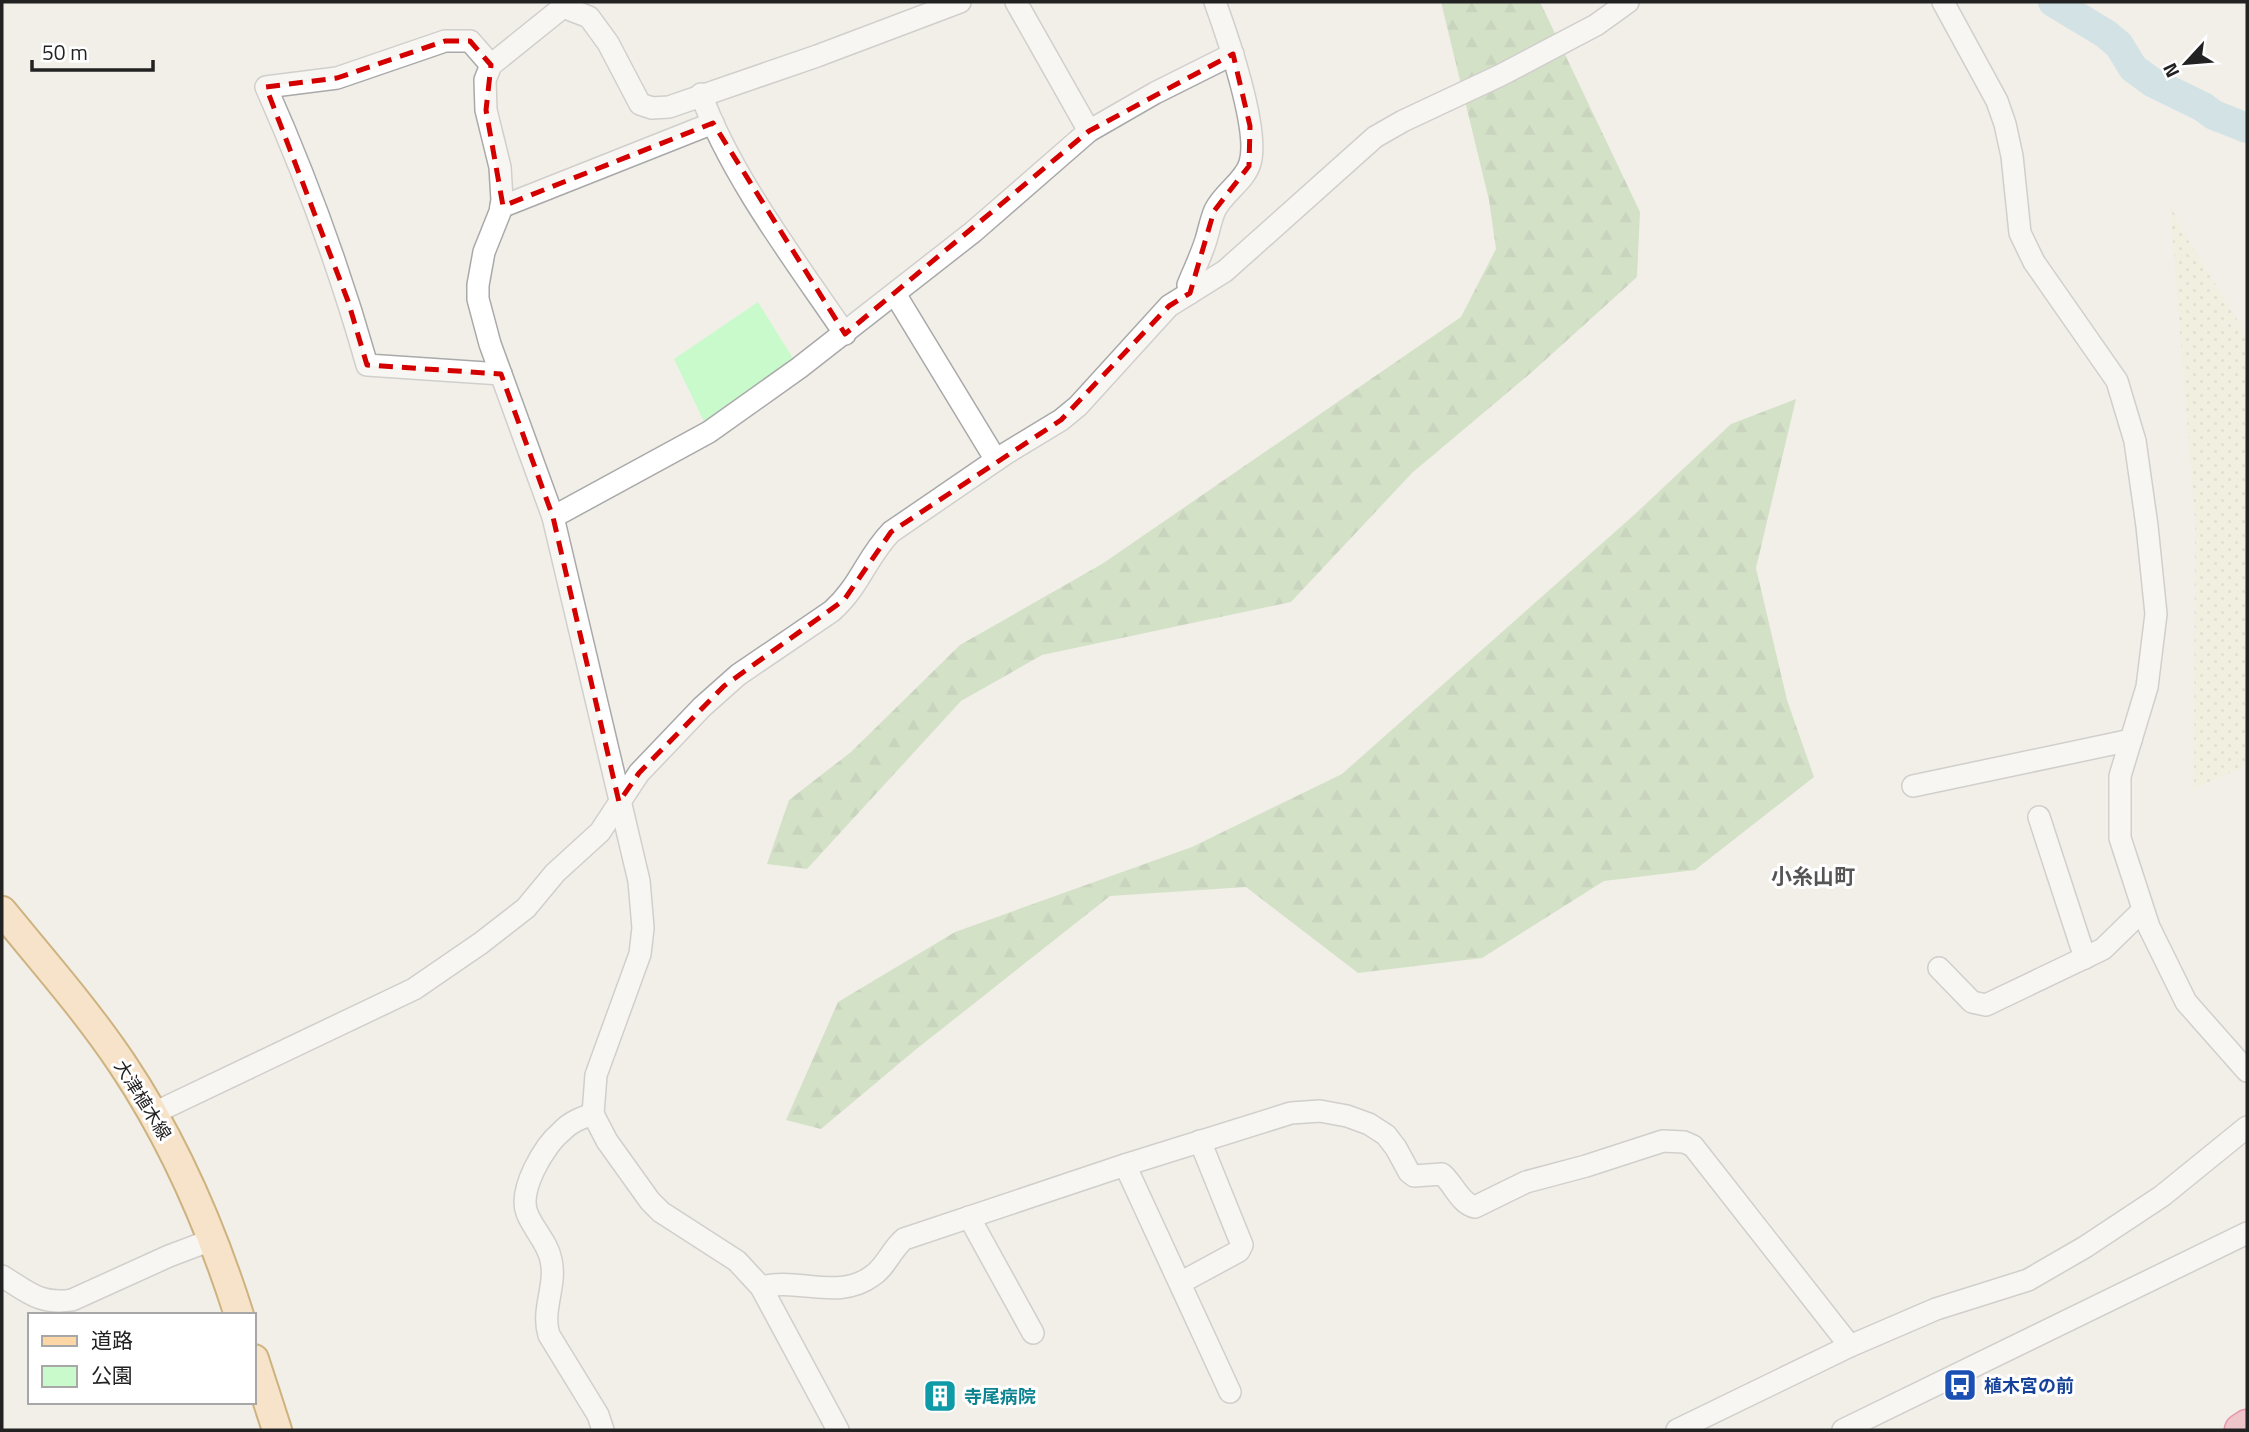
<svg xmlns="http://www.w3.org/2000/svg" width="2249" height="1432" viewBox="0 0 2249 1432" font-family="'Titillium Web','Noto Sans JP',sans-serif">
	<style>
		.farmland { fill: url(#farmland-dots) }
		.forest { fill: url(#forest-firs) }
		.park { fill: #c8facc }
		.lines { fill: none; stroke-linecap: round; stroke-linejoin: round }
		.river { stroke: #aad3df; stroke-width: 30 }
		.minor-casing { stroke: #a9a9a9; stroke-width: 24 }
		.major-casing { stroke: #a06b00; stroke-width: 32 }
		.highway-casing { stroke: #dc2a67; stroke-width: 35 }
		.minor { stroke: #fff; stroke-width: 21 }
		.major { stroke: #fcd6a4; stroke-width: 28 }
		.highway { stroke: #e892a2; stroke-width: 32 }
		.marked { fill: none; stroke: #d40000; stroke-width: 5; stroke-dasharray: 14 9; stroke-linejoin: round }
		.labels { text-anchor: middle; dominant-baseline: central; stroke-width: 6; stroke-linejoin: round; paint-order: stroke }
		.street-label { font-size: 18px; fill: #222; stroke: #fff }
		.transit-label { font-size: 18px; font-weight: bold; fill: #164399; stroke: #fff; text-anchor: start }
		.culture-label { font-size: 18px; font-weight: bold; fill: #0d838f; stroke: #fff; text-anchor: start }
		.quarter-label { font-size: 21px; font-weight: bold; fill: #555; stroke: #fff }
	</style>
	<defs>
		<pattern id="farmland-dots" width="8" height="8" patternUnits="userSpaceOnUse" patternTransform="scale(1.75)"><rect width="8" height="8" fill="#eef0d5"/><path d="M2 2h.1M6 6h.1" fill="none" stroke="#ccceb7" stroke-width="1.8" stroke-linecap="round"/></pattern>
		<pattern id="forest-firs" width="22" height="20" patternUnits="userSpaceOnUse" patternTransform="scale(1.75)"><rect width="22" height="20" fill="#add19e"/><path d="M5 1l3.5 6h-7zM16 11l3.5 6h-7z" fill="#95b388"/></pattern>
	</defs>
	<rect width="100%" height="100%" fill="#f2efe9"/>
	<!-- farmland -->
	<polygon class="farmland" points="2170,203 2179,225 2247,336 2247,765 2194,789 2195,519"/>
	<!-- forest -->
	<g class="forest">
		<polygon points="1441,2 1540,2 1640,212 1637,277 1532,372 1412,473 1291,602 1042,655 961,701 807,869 767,864 789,800 851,752 960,645 1102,564 1461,317 1496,249 1489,200"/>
		<polygon points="1796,399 1756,568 1787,700 1814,777 1695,870 1604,881 1482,958 1358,973 1246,887 1110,896 914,1051 821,1129 786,1120 838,1002 955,932 1192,847 1342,774 1634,515 1731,424"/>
	</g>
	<!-- park -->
	<polygon class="park" points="758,302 799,368 709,432 674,359"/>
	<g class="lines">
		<!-- river -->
		<polyline class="river" points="2053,2 2106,34 2119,45 2133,68 2152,82 2203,107 2214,115 2247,128"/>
		<defs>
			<g id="minor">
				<polyline points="565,2 563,7 491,65 485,80 486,110 500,167 502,200 500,212 484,252 478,285 478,299 490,344 553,517 639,881 643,928 640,954 596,1075 593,1114 607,1141 650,1201 661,1212 737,1261 761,1287 838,1430"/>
				<polyline points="1016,2 1089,131"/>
				<polyline points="1943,2 1997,101 2005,124 2012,156 2020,233 2034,262 2117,381 2135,441 2147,526 2156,614 2147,687 2120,776 2120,838 2149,927 2186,1002 2247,1071"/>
				<polyline points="563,7 589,17 608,43 640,104 652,108 669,107 817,56 960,2"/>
				<path d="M491 65 470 41H445L337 78 266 87C306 177 340 270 367 365L501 374"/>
				<path d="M701 94C730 175 796 262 845 334"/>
				<polyline points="501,207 713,123"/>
				<path d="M1190 293 1188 285C1194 270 1201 256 1206 240 1209 230 1211 219 1215 210 1224 192 1245 181 1250 163 1260 130 1227 35 1215 2"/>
				<polyline points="895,294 996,460"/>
				<polyline points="553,517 709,432 799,368 973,232 1089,131 1155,93 1233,54"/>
				<polyline points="1913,786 2131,740"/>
				<polyline points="2039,817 2085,958"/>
				<polyline points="1939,968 1972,1002 1986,1005 2103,949 2142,911"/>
				<path d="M593 1114C581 1118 570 1122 561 1132 544 1146 518 1190 527 1213 533 1229 548 1243 551 1260 557 1285 541 1310 549 1335L598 1415 603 1430"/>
				<path d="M155 1118 154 1113 414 989 481 943 526 908 555 873 600 832 639 773 702 707 738 675 832 611C860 586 866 558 891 532L1005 454 1061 420 1078 406 1169 306 1225 271 1375 137 1403 121 1501 75 1596 25 1628 2"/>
				<polyline points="1125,1165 1230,1392"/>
				<polyline points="969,1217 1033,1333"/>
				<path d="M2 1276C28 1292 40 1305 72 1300L169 1256 214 1239"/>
				<polyline points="1180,1283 1239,1251 1242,1245 1200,1141"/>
				<path d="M761 1287C797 1277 839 1301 872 1276 886 1267 891 1250 904 1239L1125 1165 1291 1113 1320 1111 1347 1116 1369 1124 1386 1135 1396 1148 1409 1172 1414 1176 1442 1174C1454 1184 1460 1204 1475 1207L1526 1182 1586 1166 1663 1141 1684 1142 1693 1146 1850 1346"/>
				<polyline points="1677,1430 1850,1346 1936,1309 2028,1280 2085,1247 2162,1196 2247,1127"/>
				<polyline points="1843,1430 2247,1233"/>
			</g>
			<g id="major">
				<path d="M2 911C43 961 87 1011 123 1065 175 1143 211 1227 239 1315"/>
				<polyline points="254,1359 277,1430"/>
			</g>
			<polyline id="highway" points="2241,1430 2247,1426"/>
		</defs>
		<!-- minor casing -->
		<use href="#minor" class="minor-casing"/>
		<!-- major casing -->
		<use href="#major" class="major-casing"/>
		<!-- highway casing -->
		<use href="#highway" class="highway-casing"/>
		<!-- minor -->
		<use href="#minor" class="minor"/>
		<!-- major -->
		<use href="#major" class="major"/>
		<!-- highway -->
		<use href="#highway" class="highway"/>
	</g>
	<!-- marked area -->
	<path d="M0 0H2249V1432H0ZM445 41H470L491 65 486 110 503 206 713 123 845 334 1089 131 1233 54 1250 126 1249 166 1214 211 1190 293 1169 306 1061 420 891 532 844 600 724 686 639 773 619 802 553 517 501 374 367 365 348 301 266 87 337 78Z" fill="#f2efe9" fill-opacity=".55" fill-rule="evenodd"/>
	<path class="marked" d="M445 41H470L491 65 486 110 503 206 713 123 845 334 1089 131 1233 54 1250 126 1249 166 1214 211 1190 293 1169 306 1061 420 891 532 844 600 724 686 639 773 619 802 553 517 501 374 367 365 348 301 266 87 337 78Z"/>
	<!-- icons -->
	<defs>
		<symbol id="bus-square" viewBox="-11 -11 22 22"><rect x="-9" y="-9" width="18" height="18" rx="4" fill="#1a4fb4" stroke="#fff"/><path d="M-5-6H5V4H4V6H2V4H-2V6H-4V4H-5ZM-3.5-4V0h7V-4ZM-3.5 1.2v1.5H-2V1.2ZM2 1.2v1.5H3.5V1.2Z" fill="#fff"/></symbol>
		<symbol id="building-square" viewBox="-11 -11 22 22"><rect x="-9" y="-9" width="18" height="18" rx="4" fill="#0f9aa8" stroke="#fff"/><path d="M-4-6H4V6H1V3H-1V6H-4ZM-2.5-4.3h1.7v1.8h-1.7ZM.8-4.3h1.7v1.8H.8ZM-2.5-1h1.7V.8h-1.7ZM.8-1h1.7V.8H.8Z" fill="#fff"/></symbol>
	</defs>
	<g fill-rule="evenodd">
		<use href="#bus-square" x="1941" y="1366" width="38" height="38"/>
		<use href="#building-square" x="921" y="1377" width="38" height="38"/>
	</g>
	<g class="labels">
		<!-- street labels -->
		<g class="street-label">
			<text transform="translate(143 1100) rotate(58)">大津植木線</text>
		</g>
		<!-- transit labels -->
		<g class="transit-label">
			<text x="1984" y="1385">植木宮の前</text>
		</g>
		<!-- culture labels -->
		<g class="culture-label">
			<text x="964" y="1396">寺尾病院</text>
		</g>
		<!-- quarter labels -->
		<g class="quarter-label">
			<text x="1813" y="876">小糸山町</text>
		</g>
	</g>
	<!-- border -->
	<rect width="2249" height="1432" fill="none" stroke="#222222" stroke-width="7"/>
	<!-- legend -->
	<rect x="28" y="1313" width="228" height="91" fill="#ffffff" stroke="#a7a7a7" stroke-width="2"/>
	<rect x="42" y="1336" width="35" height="10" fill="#fcd6a4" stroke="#a7a7a7" stroke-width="2"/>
	<text x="91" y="1348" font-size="21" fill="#222222">道路</text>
	<rect x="42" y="1366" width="35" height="21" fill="#c8facc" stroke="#a7a7a7" stroke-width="2"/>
	<text x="91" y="1383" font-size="21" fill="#222222">公園</text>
	<!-- north arrow -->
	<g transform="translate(2186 63) rotate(244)" stroke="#ffffff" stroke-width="5" paint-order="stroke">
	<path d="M0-5L12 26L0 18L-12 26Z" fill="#222222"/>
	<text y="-10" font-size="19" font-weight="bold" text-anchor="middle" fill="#222222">N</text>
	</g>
	<!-- scale -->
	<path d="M32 60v10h121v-10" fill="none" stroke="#222222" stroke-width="3.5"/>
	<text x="42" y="60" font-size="21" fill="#222222" stroke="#ffffff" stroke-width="5" paint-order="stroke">50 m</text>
</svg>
